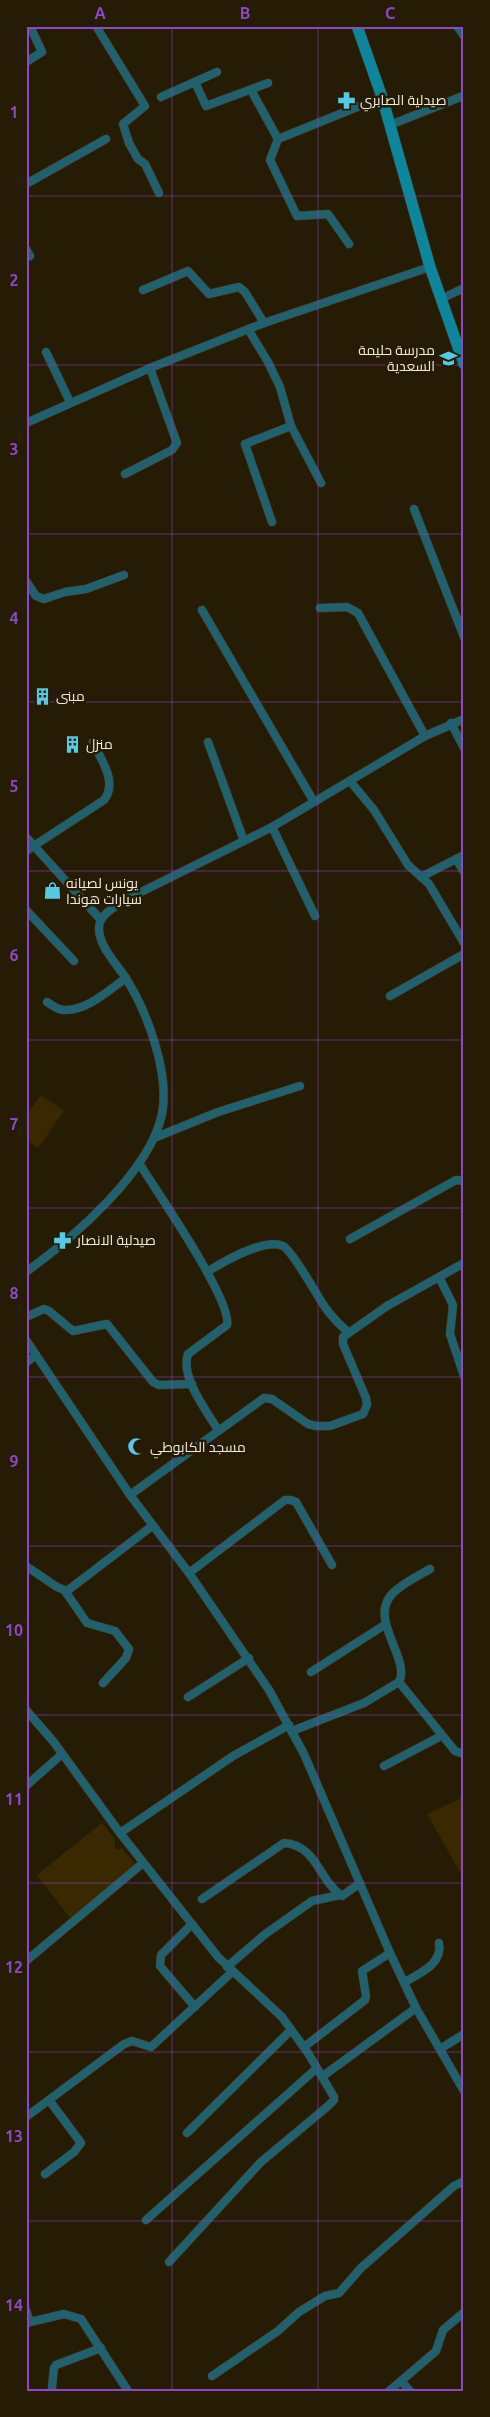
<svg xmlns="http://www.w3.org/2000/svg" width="490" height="2417" viewBox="0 0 490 2417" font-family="Ubuntu,Cairo,sans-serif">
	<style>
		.green { fill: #3a2900 }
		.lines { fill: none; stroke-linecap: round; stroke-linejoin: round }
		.minor-casing { stroke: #433923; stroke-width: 9 }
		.secondary-casing { stroke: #433923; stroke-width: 12 }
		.minor { stroke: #23606d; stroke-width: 8 }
		.secondary { stroke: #0d859a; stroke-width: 11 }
		.grid { fill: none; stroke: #8d49c4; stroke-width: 1; stroke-opacity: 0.55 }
		.labels { text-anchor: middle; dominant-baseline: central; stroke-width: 5; stroke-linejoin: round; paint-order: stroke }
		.poi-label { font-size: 14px; fill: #f3ecde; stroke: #261c05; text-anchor: start }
		.neatline { fill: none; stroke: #8d49c4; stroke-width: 2 }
		.grid-label { font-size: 16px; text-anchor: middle; font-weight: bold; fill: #8d49c4 }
	</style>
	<rect width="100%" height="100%" fill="#261c05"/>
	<!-- green -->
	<g class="green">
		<polygon points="41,1095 64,1111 38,1148 26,1140 26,1115"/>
		<polygon points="464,1797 464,1879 427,1814"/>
		<polygon points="102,1823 115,1839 115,1848 118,1850 122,1848 136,1865 71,1919 37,1875"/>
	</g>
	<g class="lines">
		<defs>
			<g id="minor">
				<polyline points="96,26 145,106 123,124 129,143 138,159 145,164 159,193"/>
				<polyline points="457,26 464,36"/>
				<polyline points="26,62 42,52 30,26"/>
				<polyline points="195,82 206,106 268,83"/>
				<polyline points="251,90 278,139"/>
				<polyline points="161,97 217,72"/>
				<polyline points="390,125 463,96"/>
				<polyline points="26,184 106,139"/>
				<polyline points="349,244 328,214 297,216 270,160 278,139 382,97"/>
				<polyline points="26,249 30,256"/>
				<polyline points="143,290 188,271 209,294 239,287 245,292 264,323"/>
				<polyline points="441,299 464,288"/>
				<polyline points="248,329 268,362 280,387 291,426 321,483"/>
				<polyline points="46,352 70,402"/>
				<polyline points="26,423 150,368 264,323 430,267"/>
				<polyline points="125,474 172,450 177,443 150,368"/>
				<polyline points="414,509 464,637"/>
				<polyline points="272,522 245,444 291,426"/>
				<polyline points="26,581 36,596 44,599 65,592 86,589 124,575"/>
				<polyline points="320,608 347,607 358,613 425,736"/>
				<polyline points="202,610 314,802"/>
				<polyline points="451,723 464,748"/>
				<polyline points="208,742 244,841"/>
				<polyline points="350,781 374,810 408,865 429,884 464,943"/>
				<polyline points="272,827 315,916"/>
				<polyline points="26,837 101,920"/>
				<path d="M26 851 104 800C118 782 101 760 93 742"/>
				<polyline points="456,859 464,872"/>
				<polyline points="421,877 464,855"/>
				<polyline points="26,910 74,961"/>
				<polyline points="390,996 464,954"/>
				<path d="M47 1002C52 1005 57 1010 64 1010 87 1011 109 990 126 978"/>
				<polyline points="154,1138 218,1112 300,1086"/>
				<path d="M139 1163C155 1189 233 1301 227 1325L188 1354C180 1377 206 1410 218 1430"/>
				<polyline points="350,1239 456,1180 464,1181"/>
				<path d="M26 1272C73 1238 150 1172 162 1114 170 1073 147 1011 125 977 116 963 98 945 99 927 100 913 117 906 127 899L272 827 425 736 464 719"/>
				<path d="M207 1272C223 1262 264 1238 283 1246 293 1251 318 1298 327 1310 333 1318 341 1326 348 1332"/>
				<polyline points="439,1277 453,1305 450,1334 464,1376"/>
				<polyline points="26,1317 44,1309 49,1311 73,1331 107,1324 153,1382 159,1385 192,1384"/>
				<polyline points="26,1340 130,1495 189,1573 269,1690 304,1754 390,1953 416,2008 464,2091"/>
				<polyline points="26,1363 36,1355"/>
				<polyline points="130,1495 264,1398 272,1399 308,1424 316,1426 330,1426 363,1414 367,1405 366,1398 343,1344 343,1337 387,1306 464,1263"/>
				<polyline points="26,1566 57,1587 67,1591 152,1526"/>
				<polyline points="189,1573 285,1500 291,1500 296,1502 332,1565"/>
				<polyline points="65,1591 87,1623 115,1631 129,1649 126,1658 103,1683"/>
				<polyline points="311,1672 386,1624"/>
				<path d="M399 1682C411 1658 367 1619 393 1593 403 1583 418 1576 430 1569"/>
				<polyline points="188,1697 249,1658"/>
				<polyline points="26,1710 53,1741 120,1833 218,1957 282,2017 308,2053 334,2097 334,2100 328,2106 261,2162 169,2262"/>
				<polyline points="292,1731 364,1703 399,1682 455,1751 464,1754"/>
				<polyline points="384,1766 441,1736"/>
				<polyline points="26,1786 62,1754"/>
				<polyline points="120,1833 233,1756 289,1725"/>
				<path d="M202 1899 284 1843C317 1845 319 1881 342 1896L360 1883"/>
				<polyline points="192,1924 161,1955 160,1966 195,2007"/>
				<polyline points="26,1961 143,1863"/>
				<polyline points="227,1967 264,1935 312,1901 340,1895"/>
				<path d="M405 1982C420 1973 443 1964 439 1943"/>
				<polyline points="304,2047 365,2000 366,1996 362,1971 390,1953"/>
				<polyline points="440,2049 464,2034"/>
				<polyline points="323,2076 416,2008"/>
				<polyline points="26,2117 124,2044 132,2041 151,2047 232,1972"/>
				<polyline points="187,2133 291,2030"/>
				<polyline points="45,2174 74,2152 81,2143 49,2100"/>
				<polyline points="146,2220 317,2068"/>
				<polyline points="26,2310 30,2322"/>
				<polyline points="26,2323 64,2314 81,2319 128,2391"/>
				<polyline points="212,2376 278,2331 299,2312 325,2296 339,2293 361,2268 454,2186 464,2181"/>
				<polyline points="401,2381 436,2351 443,2330 463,2313"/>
				<polyline points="52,2387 54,2368 56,2365 101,2348"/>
				<polyline points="389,2391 401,2381 410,2391"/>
			</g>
			<polyline id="secondary" points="357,26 382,97 430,267 464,364"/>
		</defs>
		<!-- minor casing -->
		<use href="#minor" class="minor-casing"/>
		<!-- secondary casing -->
		<use href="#secondary" class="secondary-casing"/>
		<!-- minor -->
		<use href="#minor" class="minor"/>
		<!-- secondary -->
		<use href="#secondary" class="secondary"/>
	</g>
	<!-- grid -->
	<path class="grid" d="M172 26V2391M318 26V2391M26 196H464M26 365H464M26 534H464M26 702H464M26 871H464M26 1040H464M26 1208H464M26 1377H464M26 1546H464M26 1715H464M26 1883H464M26 2052H464M26 2221H464"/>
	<!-- icons -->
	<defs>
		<symbol id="pharmacy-bare" viewBox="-9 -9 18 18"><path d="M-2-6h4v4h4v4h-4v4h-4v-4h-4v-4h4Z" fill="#57c9e2" stroke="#261c05" stroke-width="2.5" paint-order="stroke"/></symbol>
		<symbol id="school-bare" viewBox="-9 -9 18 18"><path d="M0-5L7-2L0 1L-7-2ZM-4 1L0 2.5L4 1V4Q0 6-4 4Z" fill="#57c9e2" stroke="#261c05" stroke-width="2.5" paint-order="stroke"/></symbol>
		<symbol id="building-bare" viewBox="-9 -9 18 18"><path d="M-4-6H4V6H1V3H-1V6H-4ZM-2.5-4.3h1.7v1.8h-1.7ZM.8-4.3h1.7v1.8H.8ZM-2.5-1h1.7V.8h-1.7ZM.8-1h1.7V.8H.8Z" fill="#57c9e2" stroke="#261c05" stroke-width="2.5" paint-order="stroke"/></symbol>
		<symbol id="shop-bare" viewBox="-9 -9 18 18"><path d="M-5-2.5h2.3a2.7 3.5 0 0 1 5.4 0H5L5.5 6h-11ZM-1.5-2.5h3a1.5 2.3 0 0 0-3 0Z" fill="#57c9e2" stroke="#261c05" stroke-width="2.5" paint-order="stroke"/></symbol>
		<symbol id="mosque-bare" viewBox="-9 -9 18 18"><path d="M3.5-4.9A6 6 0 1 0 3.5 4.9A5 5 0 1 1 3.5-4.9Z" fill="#57c9e2" stroke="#261c05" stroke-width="2.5" paint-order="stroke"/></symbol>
	</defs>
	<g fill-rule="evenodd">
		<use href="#pharmacy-bare" x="334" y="88" width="25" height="25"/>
		<use href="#school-bare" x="436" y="346" width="25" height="25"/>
		<use href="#building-bare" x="30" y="684" width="25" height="25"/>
		<use href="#building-bare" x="60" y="732" width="25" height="25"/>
		<use href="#shop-bare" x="40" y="878" width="25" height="25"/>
		<use href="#pharmacy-bare" x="50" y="1228" width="25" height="25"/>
		<use href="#mosque-bare" x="124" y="1434" width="25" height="25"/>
	</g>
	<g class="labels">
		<!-- poi labels -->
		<g class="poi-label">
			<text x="360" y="100">صيدلية الصابري</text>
			<text x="435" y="350" text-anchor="end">مدرسة حليمة<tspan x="435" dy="16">السعدية</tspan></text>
			<text x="56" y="696">مبنى</text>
			<text x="86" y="744">منزل</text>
			<text x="66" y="883">يونس لصيانه<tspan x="66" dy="16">سيارات هوندا</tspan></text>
			<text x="77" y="1240">صيدلية الانصار</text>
			<text x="150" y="1447">مسجد الكابوطي</text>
		</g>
	</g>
	<!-- border -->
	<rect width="490" height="2417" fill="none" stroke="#261c05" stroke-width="55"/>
	<rect x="28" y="28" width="434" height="2362" class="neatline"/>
	<g class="grid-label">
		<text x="100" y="19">A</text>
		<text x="245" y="19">B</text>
		<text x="390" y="19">C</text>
		<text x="14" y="118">1</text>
		<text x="14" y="286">2</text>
		<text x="14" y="455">3</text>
		<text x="14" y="624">4</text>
		<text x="14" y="792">5</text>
		<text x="14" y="961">6</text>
		<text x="14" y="1130">7</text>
		<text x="14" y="1299">8</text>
		<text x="14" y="1467">9</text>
		<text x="14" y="1636">10</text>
		<text x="14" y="1805">11</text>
		<text x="14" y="1973">12</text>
		<text x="14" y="2142">13</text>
		<text x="14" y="2311">14</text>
	</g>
</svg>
